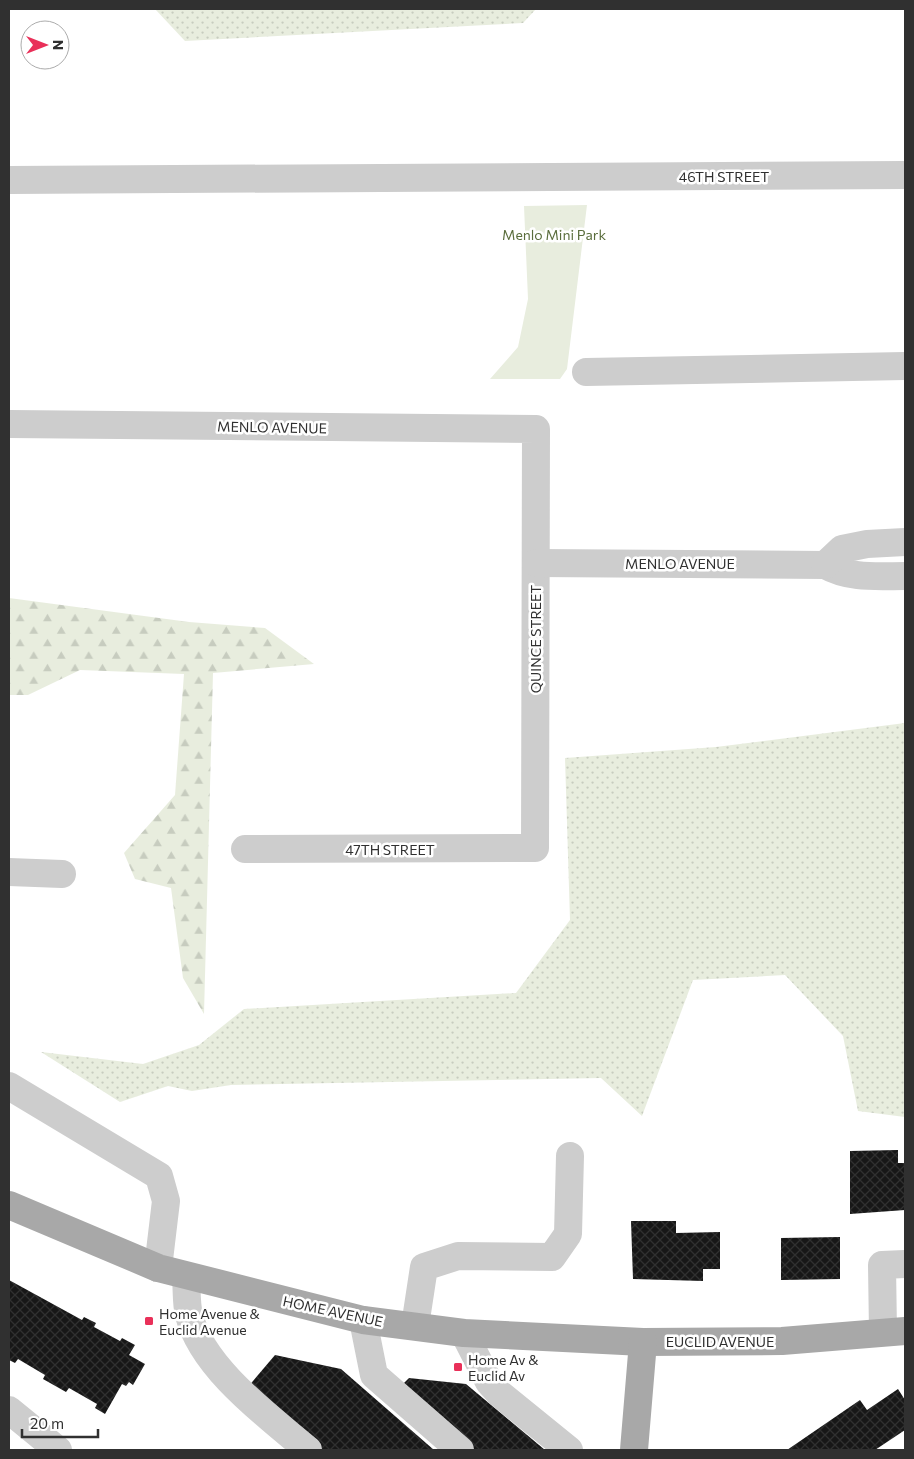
<svg xmlns="http://www.w3.org/2000/svg" width="914" height="1459" viewBox="0 0 914 1459" font-family="Commissioner,sans-serif">
	<style>
		.grass { fill: url(#grass-dots) }
		.forest { fill: url(#forest-firs) }
		.park { fill: #e8edde }
		.building { fill: url(#building-cross-hatch) }
		.lines { fill: none; stroke-linecap: round; stroke-linejoin: round }
		.minor { stroke: #cdcdcd; stroke-width: 28 }
		.major { stroke: #a8a8a8; stroke-width: 28 }
		.poi-dot { fill: #e93059; stroke: #fff; stroke-width: 2 }
		.labels { text-anchor: middle; dominant-baseline: central; stroke-width: 5; stroke-linejoin: round; paint-order: stroke }
		.street-label { font-size: 14px; fill: #303030; stroke: #fff }
		.park-label { font-size: 14px; fill: #5a6d3c; stroke: #fff }
		.poi-label { font-size: 14px; fill: #303030; stroke: #fff; text-anchor: start }
	</style>
	<defs>
		<pattern id="grass-dots" width="8" height="8" patternUnits="userSpaceOnUse" patternTransform="scale(1.25)"><rect width="8" height="8" fill="#e8edde"/><path d="M2 2h.1M6 6h.1" fill="none" stroke="#c7ccbf" stroke-width="1.8" stroke-linecap="round"/></pattern>
		<pattern id="forest-firs" width="22" height="20" patternUnits="userSpaceOnUse" patternTransform="scale(1.25)"><rect width="22" height="20" fill="#e8edde"/><path d="M5 1l3.5 6h-7zM16 11l3.5 6h-7z" fill="#c7ccbf"/></pattern>
		<pattern id="building-cross-hatch" width="8" height="8" patternUnits="userSpaceOnUse" patternTransform="scale(1.25)"><rect width="8" height="8" fill="#171717"/><path d="M0 0l8 8M0 8l8-8" fill="none" stroke="#303030"/></pattern>
	</defs>
	<rect width="100%" height="100%" fill="#fff"/>
	<!-- grass -->
	<g class="grass">
		<polygon points="155,9 536,9 523,23 185,41"/>
		<polygon points="905,723 905,1117 858,1111 843,1036 785,975 693,980 642,1116 601,1078 231,1085 192,1091 168,1086 120,1102 41,1052 143,1064 199,1045 244,1009 516,993 570,920 565,758 716,747"/>
	</g>
	<!-- forest -->
	<polygon class="forest" points="9,598 189,622 265,628 314,664 213,673 204,1014 183,978 171,888 135,879 124,853 175,795 184,674 80,670 28,695 9,695"/>
	<!-- park -->
	<polygon class="park" points="587,205 567,369 560,379 490,379 518,347 528,299 524,206"/>
	<!-- building -->
	<g class="building">
		<polygon points="898,1150 898,1163 905,1163 905,1210 850,1214 850,1151"/>
		<polygon points="631,1221 676,1221 676,1233 720,1232 720,1269 703,1269 703,1281 633,1279"/>
		<polygon points="840,1237 840,1279 781,1280 781,1238"/>
		<polygon points="9,1280 82,1320 84,1317 96,1323 94,1327 120,1341 122,1338 135,1345 129,1355 145,1364 133,1385 129,1382 126,1386 122,1384 105,1414 95,1408 97,1404 69,1388 66,1392 43,1379 45,1375 18,1359 15,1363 9,1360"/>
		<polygon points="275,1355 341,1369 434,1450 320,1450 247,1388"/>
		<polygon points="409,1378 466,1384 545,1450 471,1450 400,1387"/>
		<polygon points="898,1389 905,1400 905,1430 875,1450 787,1450 860,1400 867,1410"/>
	</g>
	<g class="lines">
		<!-- minor -->
		<g class="minor">
			<polyline points="9,180 905,175"/>
			<polyline points="586,372 905,366"/>
			<polyline points="9,424 536,429 535,848 245,849"/>
			<path d="M536 563 825 565C850 579 877 576 905 576"/>
			<polyline points="825,565 842,549 867,544 905,542"/>
			<polyline points="9,872 62,874"/>
			<polyline points="9,1086 159,1176 166,1201 158,1268"/>
			<path d="M186 1277C187 1289 186 1303 189 1315 202 1368 268 1416 308 1450"/>
			<polyline points="363,1320 374,1375 460,1450"/>
			<polyline points="415,1326 424,1267 458,1256 552,1257 568,1234 570,1156"/>
			<polyline points="883,1332 882,1265 905,1264"/>
			<polyline points="464,1333 489,1382 500,1394 569,1450"/>
			<polyline points="9,1410 58,1450"/>
		</g>
		<!-- major -->
		<g class="major">
			<polyline points="9,1205 158,1268 363,1320 464,1333 643,1342 782,1341 905,1331"/>
			<polyline points="634,1450 643,1342"/>
		</g>
	</g>
	<!-- markers -->
	<g class="poi-dot">
		<rect x="144" y="1316" width="10" height="10" rx="2.5"/>
		<rect x="453" y="1362" width="10" height="10" rx="2.5"/>
	</g>
	<g class="labels">
		<!-- street labels -->
		<g class="street-label">
			<text x="724" y="176">46TH STREET</text>
			<text transform="translate(272 427) rotate(1)">MENLO AVENUE</text>
			<text x="680" y="563">MENLO AVENUE</text>
			<text transform="translate(535 639) rotate(-90)">QUINCE STREET</text>
			<text x="390" y="849">47TH STREET</text>
			<text transform="translate(333 1311) rotate(12)">HOME AVENUE</text>
			<text x="720" y="1341">EUCLID AVENUE</text>
		</g>
		<!-- park labels -->
		<g class="park-label">
			<text x="554" y="234">Menlo Mini Park</text>
		</g>
		<!-- poi labels -->
		<g class="poi-label">
			<text x="159" y="1313">Home Avenue &amp;<tspan x="159" dy="16">Euclid Avenue</tspan></text>
			<text x="468" y="1359">Home Av &amp;<tspan x="468" dy="16">Euclid Av</tspan></text>
		</g>
	</g>
	<!-- border -->
	<rect width="914" height="1459" fill="none" stroke="#303030" stroke-width="20"/>
	<!-- north arrow -->
	<g transform="translate(45 45) rotate(90)"><circle r="24" fill="#ffffff" stroke="#acacac"/>
	<path d="M0-4L9 19L0 12L-9 19Z" fill="#e93059"/>
	<text y="-8" font-size="14" font-weight="bold" text-anchor="middle" fill="#303030">N</text>
	</g>
	<!-- scale -->
	<path d="M22 1429v8h76v-8" fill="none" stroke="#303030" stroke-width="2.5"/>
	<text x="30" y="1429" font-size="15" fill="#303030" stroke="#ffffff" stroke-width="4" paint-order="stroke">20 m</text>
</svg>
